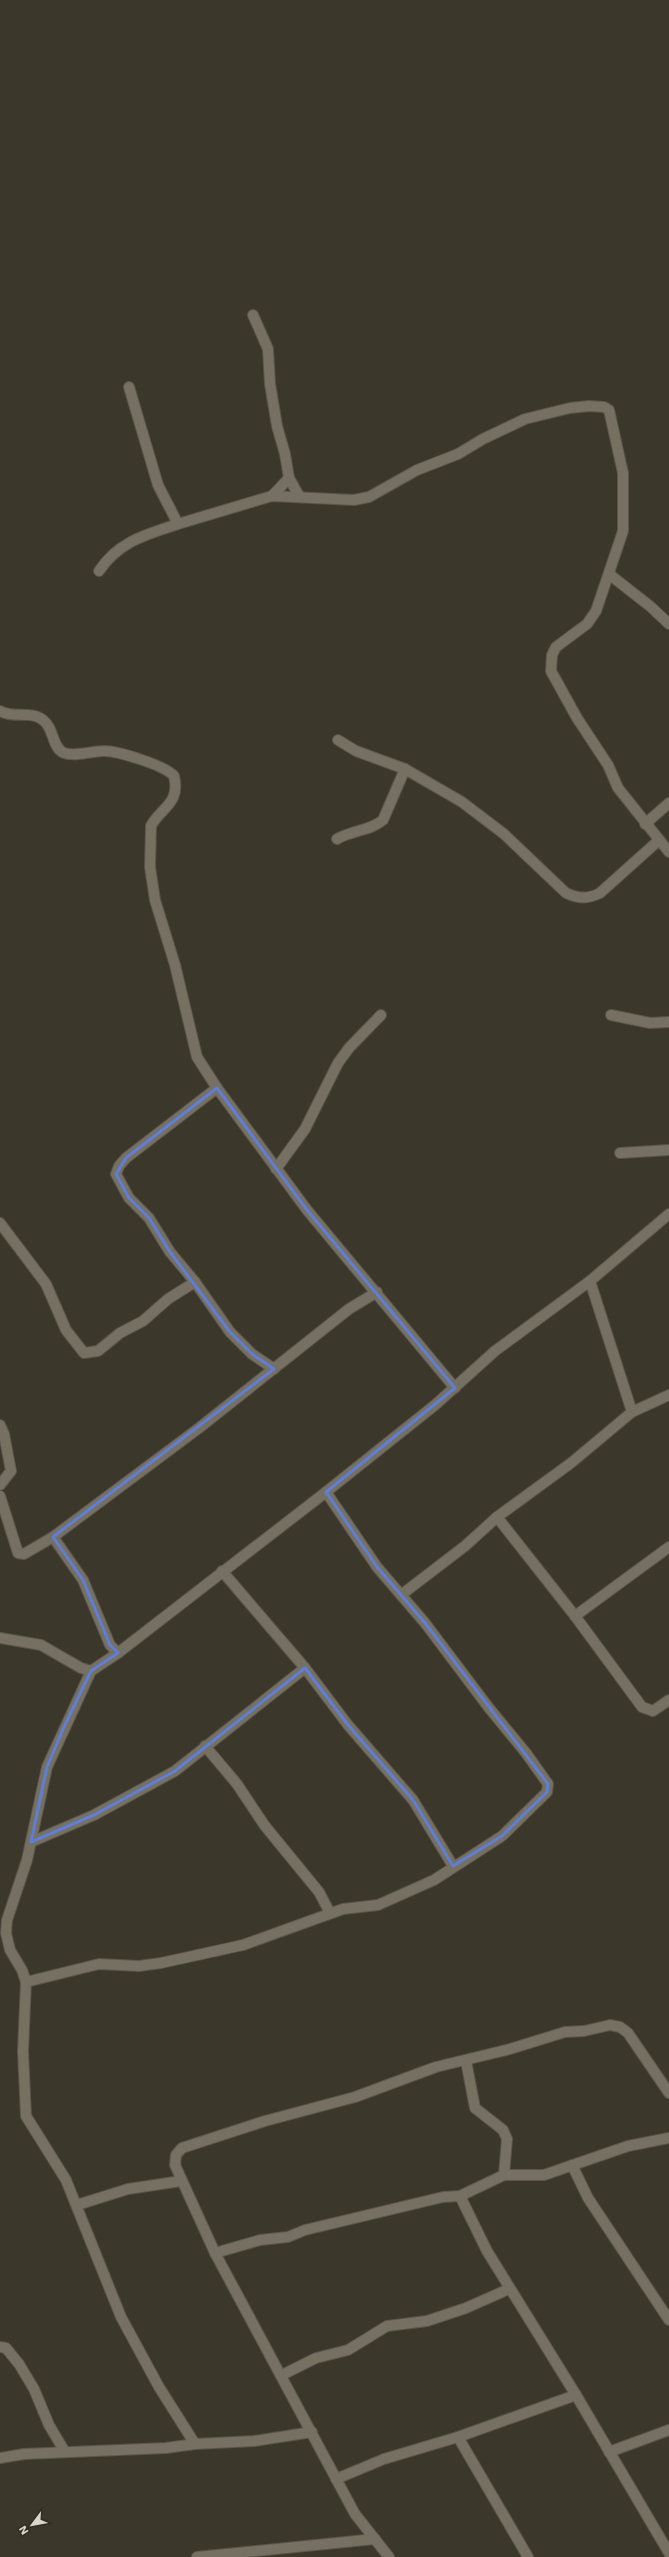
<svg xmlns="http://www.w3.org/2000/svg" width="669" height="2557" viewBox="0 0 669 2557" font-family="'Work Sans',sans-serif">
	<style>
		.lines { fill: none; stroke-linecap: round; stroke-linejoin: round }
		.minor-casing { stroke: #5a554b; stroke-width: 12 }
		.minor { stroke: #767063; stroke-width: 10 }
		.marked { fill: none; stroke: #5f7ed5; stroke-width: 3; stroke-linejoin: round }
	</style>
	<rect width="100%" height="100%" fill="#3c372b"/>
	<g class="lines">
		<defs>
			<g id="minor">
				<polyline points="253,315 268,349 270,384 277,426 285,454 289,478 299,496"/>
				<polyline points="129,387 158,485 178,524 272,496 354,500 369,497 417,470 458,454 483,439 525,419 570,408 589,406 604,407 609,410 623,473 623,531 596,611 587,624 556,647 552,655 551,671 577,718 608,765 618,788 669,852"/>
				<polyline points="272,496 289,478"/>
				<path d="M99 571C119 541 146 535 178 524"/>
				<polyline points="609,574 651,607 669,624"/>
				<path d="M0 711C14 719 30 710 43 720 54 728 52 748 64 753 76 757 91 751 104 751 118 751 164 765 174 776 181 804 160 808 151 826L150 867 155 900 175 965 197 1057 217 1088 307 1210 455 1388"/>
				<path d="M338 740 356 751 405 769 462 802 504 834 566 893C579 899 588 899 600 893L658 841"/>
				<polyline points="645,824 669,803"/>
				<path d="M337 839C352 830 370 831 383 820L405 769"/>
				<polyline points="611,1015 650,1023 669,1022"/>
				<polyline points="217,1088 126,1158 119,1166 116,1174 129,1198 149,1218 170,1252 195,1282 230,1332 252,1354 274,1369"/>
				<polyline points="620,1153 669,1150"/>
				<polyline points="276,1169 305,1129 338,1063 349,1048 381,1015"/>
				<polyline points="0,1223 46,1284 66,1330 84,1353 98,1351 120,1333 143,1321 168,1299 195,1282"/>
				<polyline points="590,1281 632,1412"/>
				<polyline points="0,1425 4,1434 11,1471 0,1485"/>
				<polyline points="0,1496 18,1553 24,1554 53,1537 199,1428 349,1309 377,1292"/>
				<polyline points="497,1517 575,1616 642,1707 653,1711 669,1700"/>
				<polyline points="53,1537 83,1580 110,1645 118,1653"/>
				<polyline points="222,1571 305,1668 348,1725 413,1800 453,1866"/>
				<polyline points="401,1595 465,1546 497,1517 571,1463 632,1412 669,1395"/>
				<polyline points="575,1616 669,1547"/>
				<polyline points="0,1638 41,1645 81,1668 91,1671"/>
				<polyline points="205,1746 237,1784 265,1826 319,1892 330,1913"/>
				<polyline points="31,1842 94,1815 175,1771 305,1668"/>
				<polyline points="26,1982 99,1964 139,1966 161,1963 243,1945 343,1909 378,1905 434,1880 502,1836 547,1792 548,1784 526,1753 489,1708 425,1623 377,1567 326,1492"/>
				<polyline points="466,2061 475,2108 503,2130 507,2139 504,2175"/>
				<polyline points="572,2165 588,2198 669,2320"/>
				<polyline points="460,2196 487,2251 576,2395 669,2553"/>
				<polyline points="77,2205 128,2189 181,2181"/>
				<polyline points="215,2253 260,2240 288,2237 305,2230 443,2197 460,2196 504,2175 544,2175 628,2146 669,2138"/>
				<polyline points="0,2347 6,2348 19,2364 34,2389 49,2425 65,2452"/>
				<polyline points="282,2375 316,2358 348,2350 387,2326 427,2321 466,2308 509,2289"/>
				<polyline points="458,2437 528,2557"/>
				<polyline points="195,2444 159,2387 121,2317 66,2180 26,2116 23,2051 26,1982 22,1970 10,1950 6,1933 7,1920 27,1860 47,1767 91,1671 118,1653 326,1492 435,1405 495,1351 590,1281 669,1214"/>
				<polyline points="609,2452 669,2430"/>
				<polyline points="0,2458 24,2454 166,2448 195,2444 254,2441 312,2432"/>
				<polyline points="336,2479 384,2459 458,2437 576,2395"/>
				<polyline points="197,2557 375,2539"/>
				<polyline points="389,2557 355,2514 215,2253 175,2165 176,2155 182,2148 265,2121 355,2097 436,2067 510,2049 565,2032 584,2031 610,2025 620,2027 628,2033 669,2093"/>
			</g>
		</defs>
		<!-- minor casing -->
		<use href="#minor" class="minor-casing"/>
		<!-- minor -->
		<use href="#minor" class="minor"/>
	</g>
	<!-- marked area -->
	<path class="marked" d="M217 1088 307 1210 455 1388 326 1492 377 1567 425 1623 548 1784 547 1792 502 1836 453 1866 413 1800 348 1725 305 1668 175 1771 94 1815 31 1842 47 1767 64 1727 91 1671 118 1653 110 1645 83 1580 53 1537 274 1369 252 1354 230 1332 170 1252 149 1218 129 1198 116 1174 126 1158Z"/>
	<!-- north arrow -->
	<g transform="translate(32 2525) rotate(238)" stroke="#322d21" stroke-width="3" paint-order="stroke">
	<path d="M0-3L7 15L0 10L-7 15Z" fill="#d9d6cf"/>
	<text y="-6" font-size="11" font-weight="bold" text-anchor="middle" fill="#d9d6cf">N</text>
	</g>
</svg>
